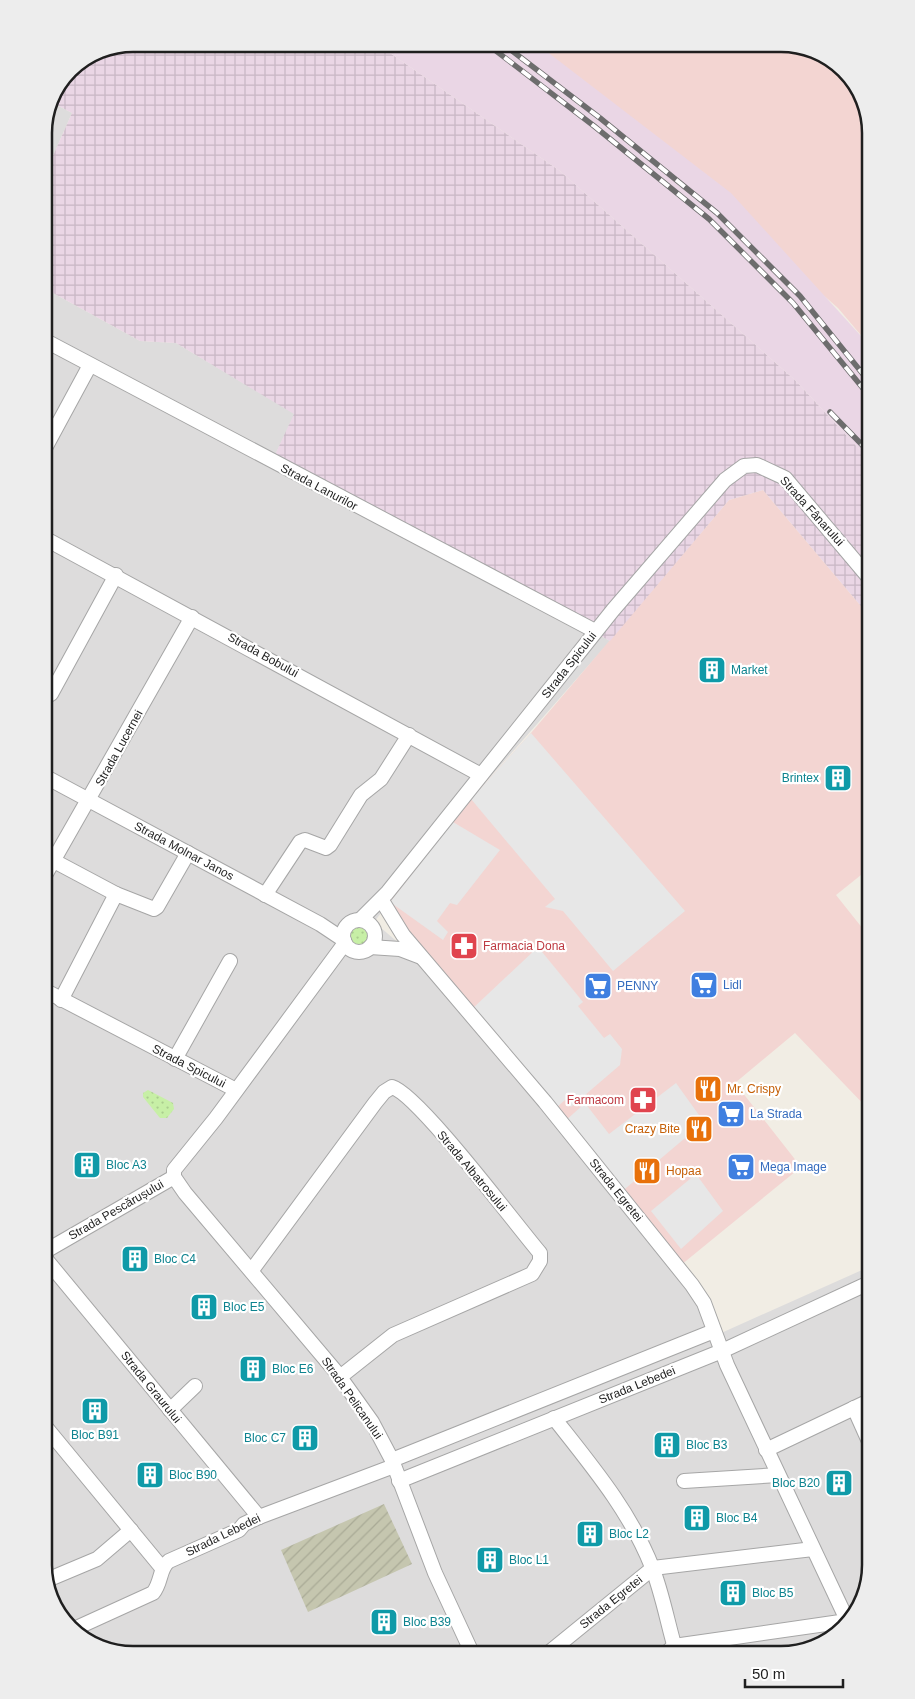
<svg xmlns="http://www.w3.org/2000/svg" width="915" height="1699" viewBox="0 0 915 1699" font-family="Helvetica,sans-serif">
	<style>
		.residential { fill: #dddcdc }
		.commercial { fill: #f3d5d2 }
		.industrial { fill: url(#industrial-grid) }
		.railway { fill: #ead6e5 }
		.construction { fill: url(#construction-furrows) }
		.grass { fill: url(#grass-dots) }
		.parking { fill: #e7e7e7 }
		.lines { fill: none; stroke-linecap: round; stroke-linejoin: round }
		.minor-casing { stroke: #a6a6a6; stroke-width: 16 }
		.minor { stroke: #fff; stroke-width: 14 }
		.rail-casing { stroke: #6d6d6d; stroke-width: 5.5 }
		.rail { stroke: #fff; stroke-width: 4; stroke-dasharray: 11; stroke-linecap: butt }
		.labels { text-anchor: middle; dominant-baseline: central; stroke-width: 4.5; stroke-linejoin: round; paint-order: stroke }
		.street-label { font-size: 12px; fill: #1f1f1f; stroke: #fff }
		.culture-label { font-size: 12px; fill: #0d838f; stroke: #fff; text-anchor: start }
		.health-label { font-size: 12px; fill: #be3a42; stroke: #fff; text-anchor: start }
		.shop-label { font-size: 12px; fill: #366cbe; stroke: #fff; text-anchor: start }
		.food-label { font-size: 12px; fill: #c56008; stroke: #fff; text-anchor: start }
		.rim { fill: none; stroke: #1f1f1f; stroke-width: 2.5 }
	</style>
	<defs>
		<pattern id="industrial-grid" width="8" height="8" patternUnits="userSpaceOnUse" patternTransform="scale(1.25)"><rect width="8" height="8" fill="#ead6e5"/><path d="M0 4h8M4 0v8" fill="none" stroke="#c8b7c4"/></pattern>
		<pattern id="construction-furrows" width="10" height="10" patternUnits="userSpaceOnUse" patternTransform="scale(1.25)"><rect width="10" height="10" fill="#c5c6af"/><path d="M-1 1l2-2M0 10L10 0M9 11l2-2" fill="none" stroke="#a9aa96"/></pattern>
		<pattern id="grass-dots" width="8" height="8" patternUnits="userSpaceOnUse" patternTransform="scale(1.25)"><rect width="8" height="8" fill="#c7efa6"/><path d="M2 2h.1M6 6h.1" fill="none" stroke="#aacc8e" stroke-width="1.8" stroke-linecap="round"/></pattern>
	</defs>
	<rect width="100%" height="100%" fill="#f1ede4"/>
	<!-- residential -->
	<g class="residential">
		<polygon points="55,104 72,113 44,176 44,128"/>
		<polygon points="44,288 140,341 176,343 295,414 273,459 610,641 471,799 374,922 420,961 676,1267 719,1334 871,1266 871,1566 856,1615 816,1648 781,1655 128,1655 83,1640 51,1600 44,1565"/>
	</g>
	<!-- commercial -->
	<g class="commercial">
		<polygon points="537,44 788,44 832,59 864,99 871,134 871,347 838,308"/>
		<polygon points="763,490 871,618 871,867 836,895 871,939 871,1112 795,1033 735,1083 801,1167 681,1265 382,911 471,799 531,733 729,500"/>
	</g>
	<!-- industrial -->
	<polygon class="industrial" points="134,44 377,44 560,171 796,381 871,462 871,618 763,490 729,500 610,641 273,459 294,414 176,343 140,341 44,288 44,176 72,113 55,104 70,70 99,50"/>
	<!-- railway -->
	<polygon class="railway" points="377,44 537,44 731,193 871,347 871,462 796,381 560,171"/>
	<!-- construction -->
	<polygon class="construction" points="384,1504 412,1564 308,1612 281,1550"/>
	<!-- grass -->
	<g class="grass">
		<circle cx="359" cy="936" r="10"/>
		<polygon points="148,1090 173,1103 174,1109 167,1118 160,1118 143,1097 143,1093"/>
	</g>
	<!-- parking -->
	<g class="parking">
		<polygon points="531,733 685,911 613,971 563,911 545,907 555,899 471,799"/>
		<polygon points="453,822 500,850 457,905 450,903 437,921 448,932 443,940 390,902"/>
		<polygon points="538,947 583,1002 578,1006 604,1038 610,1034 622,1049 620,1065 571,1107 565,1100 556,1108 472,1009"/>
		<polygon points="676,1083 704,1122 619,1194 563,1123 585,1103 609,1134"/>
		<polygon points="696,1174 723,1211 681,1249 651,1211"/>
	</g>
	<g class="lines">
		<defs>
			<g id="minor">
				<polyline points="44,340 595,631"/>
				<polyline points="44,450 90,365"/>
				<polyline points="44,538 481,775"/>
				<polyline points="51,694 116,575"/>
				<polyline points="44,776 320,924 344,940"/>
				<polyline points="54,861 116,894"/>
				<polyline points="44,877 192,617"/>
				<polyline points="265,895 300,842 305,840 326,848 330,845 361,795 381,779 409,735"/>
				<polyline points="384,904 403,935 545,1102 692,1285 704,1303 727,1365 848,1622"/>
				<polyline points="360,920 387,893 613,610 725,480 744,466 757,465 785,478 871,580"/>
				<circle cx="359" cy="936" r="16"/>
				<polyline points="370,947 400,949 421,957"/>
				<polyline points="44,990 236,1090"/>
				<polyline points="61,1000 116,894 154,909 157,907 188,853"/>
				<polyline points="175,1059 230,961"/>
				<polyline points="174,1177 185,1193 337,1373 372,1422 392,1460 435,1573 473,1655"/>
				<polyline points="174,1177 174,1170 216,1118 345,943"/>
				<polyline points="44,1252 174,1177"/>
				<polyline points="44,1257 259,1517"/>
				<path d="M252 1270 375 1103 384 1092 392 1087C418 1094 516 1225 540 1253V1261L532 1274 393 1335 340 1377"/>
				<polyline points="854,1408 871,1446"/>
				<polyline points="170,1410 195,1386"/>
				<path d="M554 1418C591 1465 630 1511 652 1567 663 1595 668 1626 677 1655"/>
				<polyline points="44,1425 162,1568"/>
				<polyline points="766,1450 871,1400"/>
				<polyline points="392,1460 714,1331"/>
				<polyline points="399,1481 722,1351 871,1282"/>
				<polyline points="684,1481 778,1475"/>
				<polyline points="47,1580 97,1559 131,1530"/>
				<path d="M74 1629 153 1593C162 1582 159 1568 169 1561L239 1530 244 1524 259 1517 394 1466"/>
				<polyline points="546,1655 653,1568 813,1549"/>
				<polyline points="664,1655 674,1646 847,1621"/>
			</g>
		</defs>
		<!-- minor casing -->
		<use href="#minor" class="minor-casing"/>
		<!-- minor -->
		<use href="#minor" class="minor"/>
		<defs>
			<g id="rail">
				<polyline points="487,44 594,126 709,219 793,303 871,398"/>
				<polyline points="503,44 600,118 717,213 800,296 871,384"/>
				<polyline points="830,412 871,454"/>
			</g>
		</defs>
		<!-- rail casing -->
		<use href="#rail" class="rail-casing"/>
		<!-- rail -->
		<use href="#rail" class="rail"/>
	</g>
	<!-- icons -->
	<defs>
		<symbol id="building-square" viewBox="-11 -11 22 22"><rect x="-9" y="-9" width="18" height="18" rx="4" fill="#0f9aa8" stroke="#fff"/><path d="M-4-6H4V6H1V3H-1V6H-4ZM-2.5-4.3h1.7v1.8h-1.7ZM.8-4.3h1.7v1.8H.8ZM-2.5-1h1.7V.8h-1.7ZM.8-1h1.7V.8H.8Z" fill="#fff"/></symbol>
		<symbol id="pharmacy-square" viewBox="-11 -11 22 22"><rect x="-9" y="-9" width="18" height="18" rx="4" fill="#e0444e" stroke="#fff"/><path d="M-2-6h4v4h4v4h-4v4h-4v-4h-4v-4h4Z" fill="#fff"/></symbol>
		<symbol id="supermarket-square" viewBox="-11 -11 22 22"><rect x="-9" y="-9" width="18" height="18" rx="4" fill="#3f7fe0" stroke="#fff"/><path d="M-6-5.5h2.5l.6 2H6L4.5 2H-2.5L-4.4-4H-6ZM-1.5 3.2a1.3 1.3 0 1 0 .1 0ZM3 3.2a1.3 1.3 0 1 0 .1 0Z" fill="#fff"/></symbol>
		<symbol id="restaurant-square" viewBox="-11 -11 22 22"><rect x="-9" y="-9" width="18" height="18" rx="4" fill="#e8710a" stroke="#fff"/><path d="M-5-6h1v4h1v-4h1v4h1v-4h1v5L-1.5 .5V6h-2V.5L-5-1ZM5-6V6H3V1.5H1.5Q1.5-4 5-6Z" fill="#fff"/></symbol>
	</defs>
	<g fill-rule="evenodd">
		<use href="#building-square" x="696" y="654" width="32" height="32"/>
		<use href="#building-square" x="822" y="762" width="32" height="32"/>
		<use href="#pharmacy-square" x="448" y="930" width="32" height="32"/>
		<use href="#supermarket-square" x="688" y="969" width="32" height="32"/>
		<use href="#supermarket-square" x="582" y="970" width="32" height="32"/>
		<use href="#restaurant-square" x="692" y="1073" width="32" height="32"/>
		<use href="#pharmacy-square" x="627" y="1084" width="32" height="32"/>
		<use href="#supermarket-square" x="715" y="1098" width="32" height="32"/>
		<use href="#restaurant-square" x="683" y="1113" width="32" height="32"/>
		<use href="#building-square" x="71" y="1149" width="32" height="32"/>
		<use href="#supermarket-square" x="725" y="1151" width="32" height="32"/>
		<use href="#restaurant-square" x="631" y="1155" width="32" height="32"/>
		<use href="#building-square" x="119" y="1243" width="32" height="32"/>
		<use href="#building-square" x="188" y="1291" width="32" height="32"/>
		<use href="#building-square" x="237" y="1353" width="32" height="32"/>
		<use href="#building-square" x="79" y="1395" width="32" height="32"/>
		<use href="#building-square" x="289" y="1422" width="32" height="32"/>
		<use href="#building-square" x="651" y="1429" width="32" height="32"/>
		<use href="#building-square" x="134" y="1459" width="32" height="32"/>
		<use href="#building-square" x="823" y="1467" width="32" height="32"/>
		<use href="#building-square" x="681" y="1502" width="32" height="32"/>
		<use href="#building-square" x="574" y="1518" width="32" height="32"/>
		<use href="#building-square" x="474" y="1544" width="32" height="32"/>
		<use href="#building-square" x="717" y="1577" width="32" height="32"/>
		<use href="#building-square" x="368" y="1606" width="32" height="32"/>
	</g>
	<g class="labels">
		<!-- street labels -->
		<g class="street-label">
			<text transform="translate(319 487) rotate(28)">Strada Lanurilor</text>
			<text transform="translate(812 511) rotate(48)">Strada Fânarului</text>
			<text transform="translate(263 655) rotate(29)">Strada Bobului</text>
			<text transform="translate(569 665) rotate(-52)">Strada Spicului</text>
			<text transform="translate(119 748) rotate(-61)">Strada Lucernei</text>
			<text transform="translate(184 851) rotate(28)">Strada Molnar Janos</text>
			<text transform="translate(189 1066) rotate(27)">Strada Spicului</text>
			<text transform="translate(472 1171) rotate(50)">Strada Albatrosului</text>
			<text transform="translate(616 1190) rotate(51)">Strada Egretei</text>
			<text transform="translate(116 1210) rotate(-30)">Strada Pescărușului</text>
			<text transform="translate(637 1385) rotate(-22)">Strada Lebedei</text>
			<text transform="translate(151 1387) rotate(51)">Strada Graurului</text>
			<text transform="translate(352 1398) rotate(55)">Strada Pelicanului</text>
			<text transform="translate(223 1535) rotate(-26)">Strada Lebedei</text>
			<text transform="translate(611 1602) rotate(-39)">Strada Egretei</text>
		</g>
		<!-- culture labels -->
		<g class="culture-label">
			<text x="731" y="670">Market</text>
			<text x="819" y="778" text-anchor="end">Brintex</text>
			<text x="106" y="1165">Bloc A3</text>
			<text x="154" y="1259">Bloc C4</text>
			<text x="223" y="1307">Bloc E5</text>
			<text x="272" y="1369">Bloc E6</text>
			<text x="95" y="1435" text-anchor="middle">Bloc B91</text>
			<text x="286" y="1438" text-anchor="end">Bloc C7</text>
			<text x="686" y="1445">Bloc B3</text>
			<text x="169" y="1475">Bloc B90</text>
			<text x="820" y="1483" text-anchor="end">Bloc B20</text>
			<text x="716" y="1518">Bloc B4</text>
			<text x="609" y="1534">Bloc L2</text>
			<text x="509" y="1560">Bloc L1</text>
			<text x="752" y="1593">Bloc B5</text>
			<text x="403" y="1622">Bloc B39</text>
		</g>
		<!-- health labels -->
		<g class="health-label">
			<text x="483" y="946">Farmacia Dona</text>
			<text x="624" y="1100" text-anchor="end">Farmacom</text>
		</g>
		<!-- shop labels -->
		<g class="shop-label">
			<text x="723" y="985">Lidl</text>
			<text x="617" y="986">PENNY</text>
			<text x="750" y="1114">La Strada</text>
			<text x="760" y="1167">Mega Image</text>
		</g>
		<!-- food labels -->
		<g class="food-label">
			<text x="727" y="1089">Mr. Crispy</text>
			<text x="680" y="1129" text-anchor="end">Crazy Bite</text>
			<text x="666" y="1171">Hopaa</text>
		</g>
	</g>
	<!-- crop -->
	<path d="M0 0H915V1699H0ZM133 52H781A81 81 0 0 1 862 133V1565A81 81 0 0 1 781 1646H133A81 81 0 0 1 52 1565V133A81 81 0 0 1 133 52Z" fill="#ededed" fill-rule="evenodd"/>
	<path class="rim" d="M133 52H781A81 81 0 0 1 862 133V1565A81 81 0 0 1 781 1646H133A81 81 0 0 1 52 1565V133A81 81 0 0 1 133 52Z"/>
	<!-- scale -->
	<path d="M745 1679v8h98v-8" fill="none" stroke="#1f1f1f" stroke-width="2.5"/>
	<text x="752" y="1679" font-size="15" fill="#1f1f1f" stroke="#ffffff" stroke-width="4" paint-order="stroke">50 m</text>
</svg>
